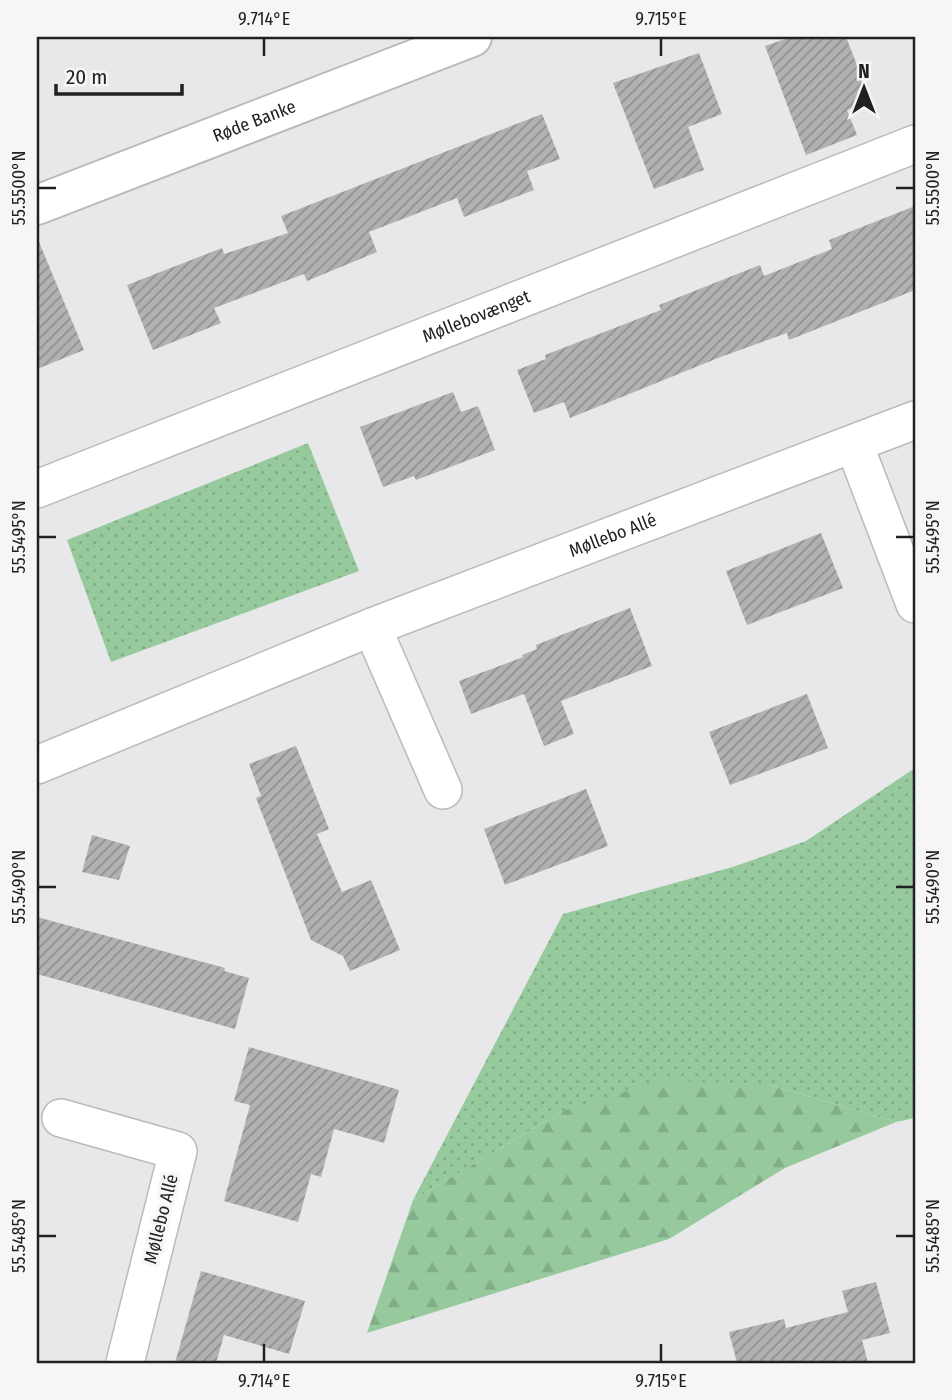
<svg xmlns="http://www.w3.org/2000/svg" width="952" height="1400" viewBox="0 0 952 1400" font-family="'Fira Sans Condensed',sans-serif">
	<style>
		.green { fill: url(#green-dots) }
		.forest { fill: url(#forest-firs) }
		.building { fill: url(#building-hatch) }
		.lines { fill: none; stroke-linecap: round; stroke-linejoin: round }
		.street-casing { stroke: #bababc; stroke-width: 40 }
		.secondary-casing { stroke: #bababc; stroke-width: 42 }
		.street { stroke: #fff; stroke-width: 37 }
		.secondary { stroke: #fff; stroke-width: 38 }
		.ticks { fill: none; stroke: #212122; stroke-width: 2.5 }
		.labels { text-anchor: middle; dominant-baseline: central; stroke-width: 7; stroke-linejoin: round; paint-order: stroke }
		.street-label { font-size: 18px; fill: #212122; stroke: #f6f5f8 }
		.neatline { fill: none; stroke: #212122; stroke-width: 2.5 }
		.ticks-label { font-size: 18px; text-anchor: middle; fill: #212122 }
	</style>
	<defs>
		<pattern id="green-dots" width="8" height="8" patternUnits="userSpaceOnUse" patternTransform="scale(1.75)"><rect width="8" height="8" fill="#96ca9d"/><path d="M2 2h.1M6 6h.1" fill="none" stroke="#81ad87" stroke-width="1.8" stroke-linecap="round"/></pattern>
		<pattern id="forest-firs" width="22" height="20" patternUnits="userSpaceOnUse" patternTransform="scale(1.75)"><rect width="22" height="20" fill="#96ca9d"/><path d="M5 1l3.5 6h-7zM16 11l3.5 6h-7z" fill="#81ad87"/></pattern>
		<pattern id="building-hatch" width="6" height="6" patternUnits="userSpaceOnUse" patternTransform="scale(1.75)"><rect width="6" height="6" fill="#b1b1b3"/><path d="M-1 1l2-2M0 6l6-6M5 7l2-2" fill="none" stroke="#909091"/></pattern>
	</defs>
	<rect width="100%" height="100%" fill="#e8e8ea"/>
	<!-- green -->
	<g class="green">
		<polygon points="308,443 359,571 111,662 67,540"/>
		<polygon points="915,768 915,1118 896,1122 770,1085 563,1111 413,1200 563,914 736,866 806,841"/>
	</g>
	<!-- forest -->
	<polygon class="forest" points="663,1080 770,1085 896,1122 785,1168 669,1239 367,1333 413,1200 563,1111"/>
	<!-- building -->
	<g class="building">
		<polygon points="791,37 846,37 871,101 847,110 857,135 806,155 765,46"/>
		<polygon points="699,53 722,114 688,127 704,170 654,189 613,83"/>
		<polygon points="542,114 560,159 527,171 534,190 464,217 457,198 369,232 377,252 307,281 304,274 214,308 221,323 153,350 127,285 222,248 224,254 288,233 281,216"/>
		<polygon points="915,206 915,290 789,340 787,333 718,358 570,418 564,402 534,413 517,370 546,359 545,355 661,310 659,305 760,265 764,276 832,249 829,240"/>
		<polygon points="37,237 84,350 37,369"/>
		<polygon points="453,392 461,412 478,406 495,450 416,480 414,476 383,487 360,427"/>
		<polygon points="821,533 843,588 747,625 726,571"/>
		<polygon points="630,608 652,666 561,701 574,734 544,746 524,694 471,714 459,681 523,657 522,655 537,649 536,645"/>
		<polygon points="807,694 828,748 730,785 709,732"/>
		<polygon points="296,746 329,829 317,834 342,892 371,880 400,950 350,971 343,956 311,940 256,798 261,796 249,764"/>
		<polygon points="586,789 608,846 505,885 484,829"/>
		<polygon points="92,835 130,846 119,880 82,872"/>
		<polygon points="37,917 225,968 224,971 249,978 235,1029 37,974"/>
		<polygon points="249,1047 399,1090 384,1143 334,1129 321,1177 311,1174 298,1222 224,1201 250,1105 234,1101"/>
		<polygon points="201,1271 305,1301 289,1354 224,1335 216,1363 175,1363"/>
		<polygon points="876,1282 890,1333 862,1340 868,1363 737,1363 729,1332 784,1319 786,1328 848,1312 842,1291"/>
	</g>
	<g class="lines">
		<defs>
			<g id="street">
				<polyline points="854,444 915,604"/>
				<path id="s1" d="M37 489 915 144"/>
				<polyline points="372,627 443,790"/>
				<path id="s2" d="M37 765 372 627 915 420"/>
				<polyline points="61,1118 178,1151 125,1363"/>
			</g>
			<g id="secondary">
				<path id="s3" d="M37 205 472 37"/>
			</g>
		</defs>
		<!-- street casing -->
		<use href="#street" class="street-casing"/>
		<!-- secondary casing -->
		<use href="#secondary" class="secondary-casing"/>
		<!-- street -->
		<use href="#street" class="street"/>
		<!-- secondary -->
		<use href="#secondary" class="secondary"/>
	</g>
	<!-- ticks -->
	<path class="ticks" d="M264 38V56M661 38V56M38 188H56M896 188H914M38 537H56M896 537H914M38 887H56M896 887H914M38 1236H56M896 1236H914M264 1344V1362M661 1344V1362"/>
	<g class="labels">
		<!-- street labels -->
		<g class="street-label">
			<text stroke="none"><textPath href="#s3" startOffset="233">Røde Banke</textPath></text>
			<text stroke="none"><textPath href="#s1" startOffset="472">Møllebovænget</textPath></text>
			<text stroke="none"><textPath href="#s2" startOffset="620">Møllebo Allé</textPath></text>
			<text transform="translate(161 1219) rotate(-76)">Møllebo Allé</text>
		</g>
	</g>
	<!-- border -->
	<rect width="952" height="1400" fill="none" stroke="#f6f5f8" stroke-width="77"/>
	<!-- north arrow -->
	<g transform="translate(864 88)" stroke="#f6f5f8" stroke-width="5" paint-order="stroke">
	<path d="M0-5L12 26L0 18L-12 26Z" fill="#212122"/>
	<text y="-10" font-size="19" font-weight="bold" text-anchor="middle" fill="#212122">N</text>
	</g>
	<!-- scale -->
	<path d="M56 84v10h126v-10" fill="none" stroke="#212122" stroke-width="3.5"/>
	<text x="66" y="84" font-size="21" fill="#212122" stroke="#f6f5f8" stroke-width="5" paint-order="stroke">20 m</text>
	<rect x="38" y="38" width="876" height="1324" class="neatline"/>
	<g class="ticks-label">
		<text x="264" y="25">9.714°E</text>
		<text x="661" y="25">9.715°E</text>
		<text transform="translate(19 188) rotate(-90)" y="6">55.5500°N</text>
		<text transform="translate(933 188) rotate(-90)" y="6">55.5500°N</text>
		<text transform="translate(19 537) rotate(-90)" y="6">55.5495°N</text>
		<text transform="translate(933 537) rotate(-90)" y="6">55.5495°N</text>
		<text transform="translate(19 887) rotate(-90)" y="6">55.5490°N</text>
		<text transform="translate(933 887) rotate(-90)" y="6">55.5490°N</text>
		<text transform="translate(19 1236) rotate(-90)" y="6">55.5485°N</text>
		<text transform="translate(933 1236) rotate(-90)" y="6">55.5485°N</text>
		<text x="264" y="1387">9.714°E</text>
		<text x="661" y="1387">9.715°E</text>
	</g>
</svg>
